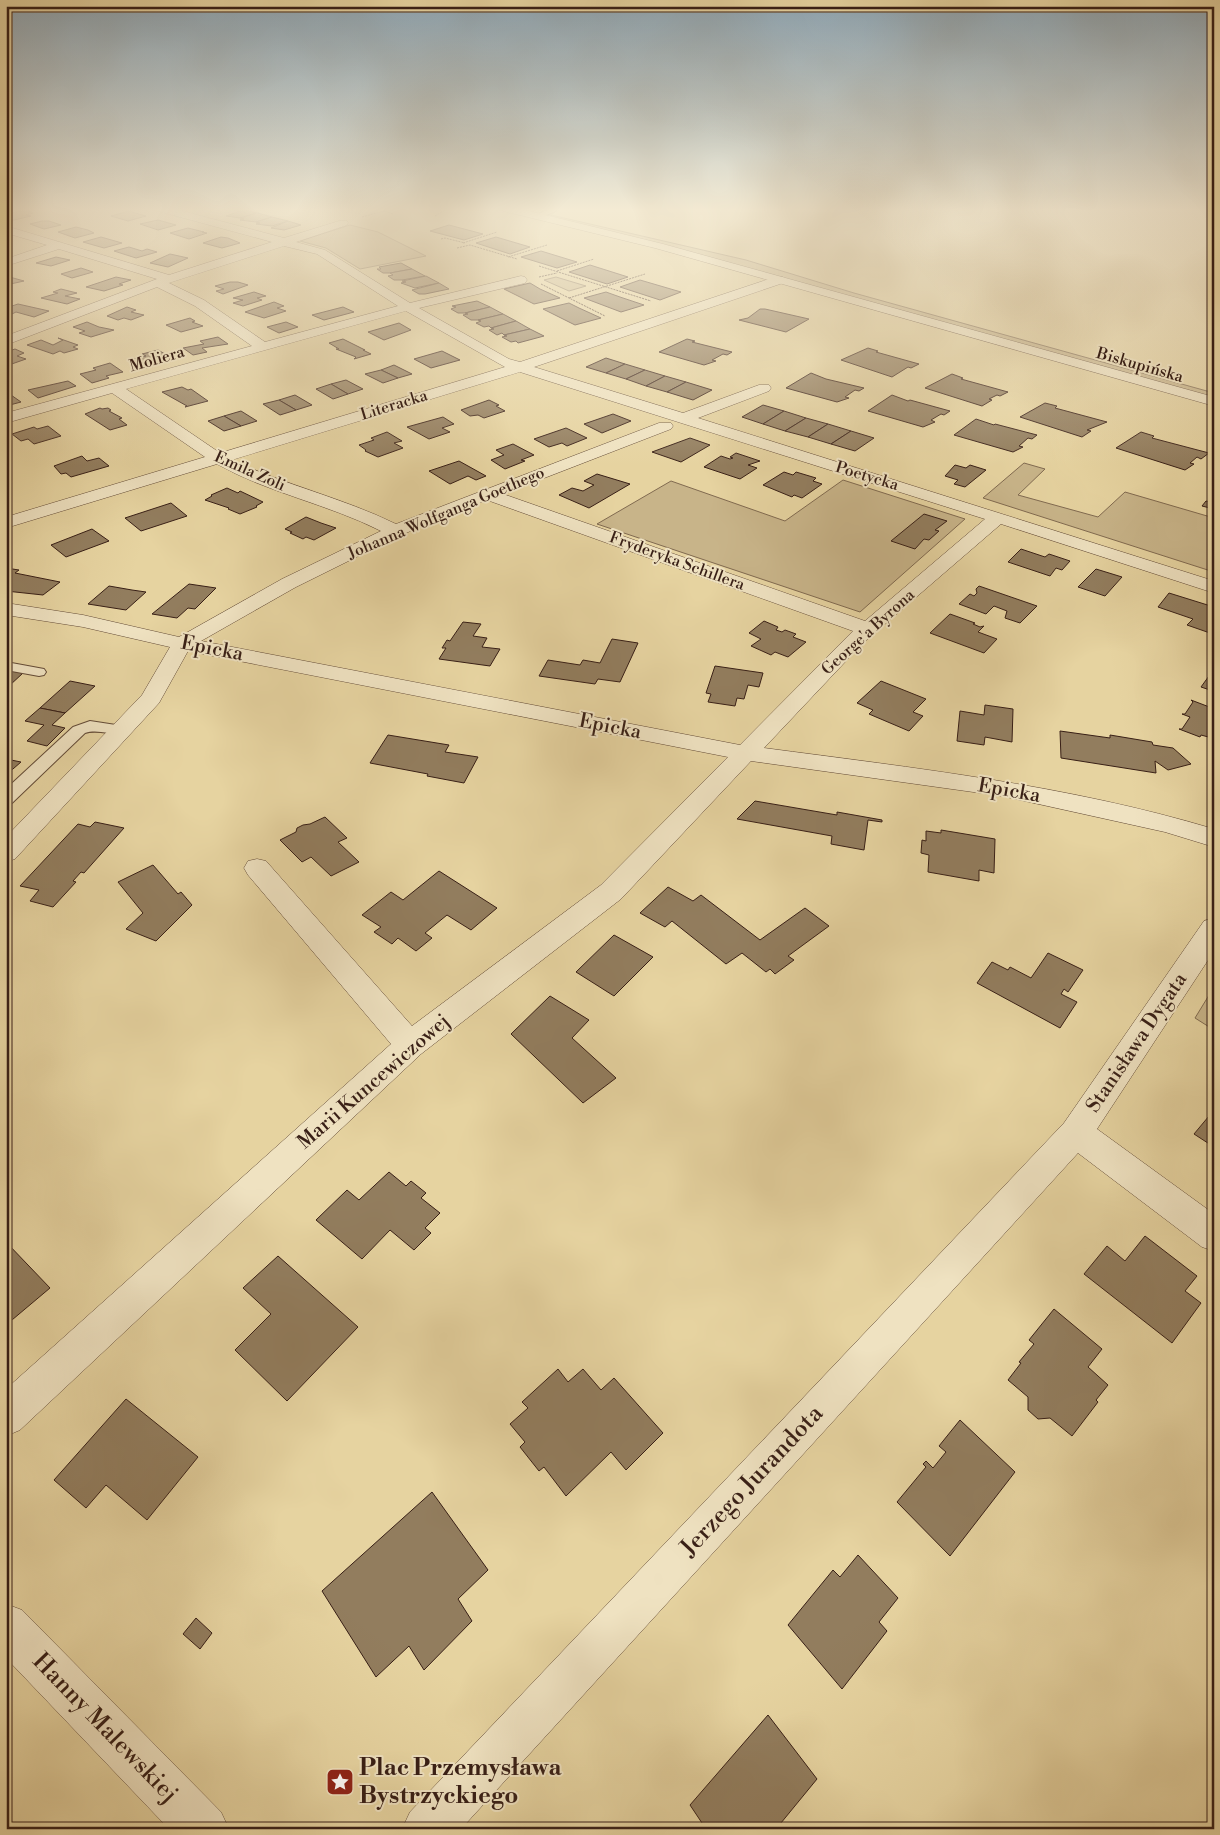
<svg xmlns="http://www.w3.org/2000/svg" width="1220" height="1835" viewBox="0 0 1220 1835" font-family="'Libre Bodoni',serif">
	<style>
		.green { fill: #c8b489; stroke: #806a50 }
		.building { fill: #927d5e; stroke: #381f16 }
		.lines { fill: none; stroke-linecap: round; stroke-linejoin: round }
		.service-casing { stroke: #644c38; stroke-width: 2 }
		.minor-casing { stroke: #644c38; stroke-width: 1 }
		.tertiary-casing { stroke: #644c38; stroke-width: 1 }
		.path { stroke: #381f16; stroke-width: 1; stroke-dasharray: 2 1; stroke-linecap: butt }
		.service { fill: #efe2c1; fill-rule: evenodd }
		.minor { fill: #efe2c1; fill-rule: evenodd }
		.tertiary { fill: #efe2c1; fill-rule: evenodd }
		.labels { text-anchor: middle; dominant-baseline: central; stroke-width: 4; stroke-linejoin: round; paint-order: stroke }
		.far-street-label { font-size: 16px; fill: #381f16; stroke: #efe2c1 }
		.street-label { font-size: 20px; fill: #381f16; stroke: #efe2c1 }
		.near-street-label { font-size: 24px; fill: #381f16; stroke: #efe2c1 }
		.near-poi-label { font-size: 24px; font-weight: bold; fill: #381f16; stroke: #efe2c1; text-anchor: start }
	</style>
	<rect width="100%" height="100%" fill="#e6d3a0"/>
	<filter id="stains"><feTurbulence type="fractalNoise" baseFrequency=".004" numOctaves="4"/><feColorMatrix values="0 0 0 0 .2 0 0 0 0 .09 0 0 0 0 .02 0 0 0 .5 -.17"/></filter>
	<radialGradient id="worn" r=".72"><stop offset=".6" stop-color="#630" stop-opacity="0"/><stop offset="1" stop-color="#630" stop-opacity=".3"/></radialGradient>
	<!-- green -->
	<g class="green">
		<polygon points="551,215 746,260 854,293 1214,393 1214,400 552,217"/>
		<polygon points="350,225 378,232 426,256 360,269 326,248 300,241"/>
		<polygon points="556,277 586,286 569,291 544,280"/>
		<polygon points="1024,463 1045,469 1018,495 1098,517 1125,492 1214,518 1214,572 983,498"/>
		<polygon points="843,480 965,519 860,612 597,524 671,481 785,521"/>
		<polygon points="1214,987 1214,1030 1195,1018"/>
	</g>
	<!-- building -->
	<g class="building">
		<polygon points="26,210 33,213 26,215 31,216 14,220 6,218 10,217 6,214"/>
		<polygon points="243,210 257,213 240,218 226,216"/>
		<polygon points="129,211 146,216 128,221 111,216"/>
		<polygon points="257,213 272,217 256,222 240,220 244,219 240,218"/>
		<polygon points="272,217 288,221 272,226 256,224 260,223 256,222"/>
		<polygon points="158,220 176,225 158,230 140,224"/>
		<polygon points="42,221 49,221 61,225 44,229 30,224"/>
		<polygon points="288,221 301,225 284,230 271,228"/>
		<polygon points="449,225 483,234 464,240 430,231"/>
		<polygon points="76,227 88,230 94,233 75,238 58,232"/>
		<polygon points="188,228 204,232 202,232 207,233 189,239 170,233"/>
		<polygon points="101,237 122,243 104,248 83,242"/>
		<polygon points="221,237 228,238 240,243 222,248 203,243"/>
		<polygon points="496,237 530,247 510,254 476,243"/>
		<polygon points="129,247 142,251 147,249 157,252 136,258 114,251"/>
		<polygon points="541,251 577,262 557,268 521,257"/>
		<polygon points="170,254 188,258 168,267 150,263"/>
		<polygon points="56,257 70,260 51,266 36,263"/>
		<polygon points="401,263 412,269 390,273 383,273 377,269 381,269 379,267"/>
		<polygon points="590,265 628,277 607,284 569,272"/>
		<polygon points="81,268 93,272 72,278 61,274"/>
		<polygon points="412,269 425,276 402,280 394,280 388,276 393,275 390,273"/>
		<polygon points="6,276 24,281 6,285"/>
		<polygon points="426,276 439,283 415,288 401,283 406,282 402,281"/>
		<polygon points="116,277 131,280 119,284 123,285 104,291 86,287"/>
		<polygon points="640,280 681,292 660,300 620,287"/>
		<polygon points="230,282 238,282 248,285 223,294 216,291 224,289 215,286"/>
		<polygon points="439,283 449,289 425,294 419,294 412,290"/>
		<polygon points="530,283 540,289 560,298 534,304 504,289"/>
		<polygon points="61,289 77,293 65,296 80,299 67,304 41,298 58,293 53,292"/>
		<polygon points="254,292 266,296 257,298 262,300 243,306 233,303 243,300 233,298"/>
		<polygon points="606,292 620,297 644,305 621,312 584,298"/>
		<polygon points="477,301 490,307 465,313 458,313 451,309 456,307 452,306"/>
		<polygon points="274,302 284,306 277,308 286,311 264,318 245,312"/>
		<polygon points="569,303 579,308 601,318 575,325 543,309"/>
		<polygon points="18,304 49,311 34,317 16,312 6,317 6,308"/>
		<polygon points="127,307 136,310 131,312 144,315 131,320 124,318 118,320 107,316"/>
		<polygon points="343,307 354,312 324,320 312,315"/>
		<polygon points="490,307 503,314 478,320 471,320 463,315 468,314 465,313"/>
		<polygon points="760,309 765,309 809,319 786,332 739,320 748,318"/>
		<polygon points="503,314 516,321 491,328 489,326 484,327 476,323 481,321 478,320"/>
		<polygon points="190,318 195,321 192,322 203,326 181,332 166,325"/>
		<polygon points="516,321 530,329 504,335 502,333 497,335 489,330 494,329 491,328"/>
		<polygon points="87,322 99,327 114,330 91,337 79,333 85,331 73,327"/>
		<polygon points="286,322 298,327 279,333 267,327"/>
		<polygon points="399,323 411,330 384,340 368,332"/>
		<polygon points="530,329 544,336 518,343 516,341 511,342 502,337 507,336 504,335"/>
		<polygon points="218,337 228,344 202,348 207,352 193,355 183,348 204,344 200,341"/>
		<polygon points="58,338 78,345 73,347 78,349 64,353 60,351 53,354 27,345 41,340 53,345 63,340"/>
		<polygon points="343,339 365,350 363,350 371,354 354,359 356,357 336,349 339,349 329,343"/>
		<polygon points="687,339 695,341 692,342 732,352 727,355 723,354 712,360 716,361 704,365 659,352"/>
		<polygon points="868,348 878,351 876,352 919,364 911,368 908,367 892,377 841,360"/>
		<polygon points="15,349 24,353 17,356 26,359 6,366 6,356 9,355 6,352"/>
		<polygon points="158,350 172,358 156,362 159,364 143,369 130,360 146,356 142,354"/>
		<polygon points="442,351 460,360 431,368 414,359"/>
		<polygon points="606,358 625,364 606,373 586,367"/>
		<polygon points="110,363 123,372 106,376 109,378 92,383 80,374 96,370 93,368"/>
		<polygon points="625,364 645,370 626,379 606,373"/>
		<polygon points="394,365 412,374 398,378 381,370"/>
		<polygon points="381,370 398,378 383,383 365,374"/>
		<polygon points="645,370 665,376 646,386 626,379"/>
		<polygon points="811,373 826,379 864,388 859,391 855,390 845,397 849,398 837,402 786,388"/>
		<polygon points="952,374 963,378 961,379 1008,392 1000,396 997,395 989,399 992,400 982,406 925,388"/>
		<polygon points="665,376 686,382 667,392 646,386"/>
		<polygon points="346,380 363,389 348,394 331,384"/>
		<polygon points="68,381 76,386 38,398 28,390"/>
		<polygon points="686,382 712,390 693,400 667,392"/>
		<polygon points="331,384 348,394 333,399 316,389"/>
		<polygon points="182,387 188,390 191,389 208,401 185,407 187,406 162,392"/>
		<polygon points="11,395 21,402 6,406 6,397"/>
		<polygon points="295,395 312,405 296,410 279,400"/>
		<polygon points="892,395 908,401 910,400 950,411 944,415 941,414 931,420 935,422 923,427 868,411"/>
		<polygon points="279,400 296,410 280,415 263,404"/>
		<polygon points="489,400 499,405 496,406 505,411 484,418 478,415 470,416 461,410"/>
		<polygon points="1045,403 1057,406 1055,408 1107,422 1087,430 1091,431 1082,437 1020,417"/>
		<polygon points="763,405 784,411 763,424 742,417"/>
		<polygon points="100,408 102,409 108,408 111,410 109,411 122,418 119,419 127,425 110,430 85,414"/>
		<polygon points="241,411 257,421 241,426 224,416"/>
		<polygon points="784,411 806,418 785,431 763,424"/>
		<polygon points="613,414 631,421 602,433 584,424"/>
		<polygon points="224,416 241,426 224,431 208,421"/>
		<polygon points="443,417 454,424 442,428 450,432 429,439 407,427"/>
		<polygon points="806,418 828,424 808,437 785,431"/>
		<polygon points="976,419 994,425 995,424 1037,435 1032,439 1028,438 1019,446 1023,447 1013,452 954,435"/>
		<polygon points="828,424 851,431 831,444 808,437"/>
		<polygon points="48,426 61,436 34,444 28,439 21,441 12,434 34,427 37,429"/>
		<polygon points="566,428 587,438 567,446 562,443 549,447 534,439"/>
		<polygon points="851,431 874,438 855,451 831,444"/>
		<polygon points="387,432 402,441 394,443 403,448 378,457 365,451 366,450 359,445 374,440 371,438"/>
		<polygon points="1141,432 1154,436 1152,438 1209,453 1201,459 1197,457 1190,463 1194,464 1185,470 1116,448"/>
		<polygon points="690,438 710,445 681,462 652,452"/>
		<polygon points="513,444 534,455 521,460 525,461 505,469 491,460 504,455 496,450"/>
		<polygon points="736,453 760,461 748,465 757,468 740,479 704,467 721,456 730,459 733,458 730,457"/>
		<polygon points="82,456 87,461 99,458 109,466 71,477 66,473 61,474 54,466"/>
		<polygon points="459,461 486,476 476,480 468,476 450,484 429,471"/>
		<polygon points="955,465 966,468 970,465 986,470 965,487 954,484 958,480 945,476"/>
		<polygon points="784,472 793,475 796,472 816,478 813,481 822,484 802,498 794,495 792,497 763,485"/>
		<polygon points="597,474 630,484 589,508 559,495 572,488 583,491 594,485 584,481"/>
		<polygon points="227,488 238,493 240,491 263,502 256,506 257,507 240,514 228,509 229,508 205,500 212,496 211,495"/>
		<polygon points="1213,493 1214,493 1214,509 1202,506 1206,501 1211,502 1214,499 1209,497"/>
		<polygon points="171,503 187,516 141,531 125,518"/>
		<polygon points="924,514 947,521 935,530 939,531 929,540 924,539 915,549 891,541"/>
		<polygon points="306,517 321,523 336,528 314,540 306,537 303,539 290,533 292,532 285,529"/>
		<polygon points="92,529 109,541 66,557 51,545"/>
		<polygon points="1021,549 1045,557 1049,554 1070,561 1062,570 1056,568 1050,576 1008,562"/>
		<polygon points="6,568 19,570 15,573 60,582 43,595 6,591"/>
		<polygon points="1096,569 1122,577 1105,596 1078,587"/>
		<polygon points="189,584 216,588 195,609 188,608 177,618 152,614"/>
		<polygon points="109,586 132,590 146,592 126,610 88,604"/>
		<polygon points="979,586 1037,606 1020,623 1005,618 1007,611 994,606 986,614 959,604 970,594 974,596 977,593 976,589"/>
		<polygon points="1169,593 1214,607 1214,628 1210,633 1187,625 1193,619 1158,607"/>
		<polygon points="950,614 975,623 973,624 980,627 984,626 978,632 997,639 984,653 930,633"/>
		<polygon points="764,621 778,627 776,630 782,632 785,630 796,634 793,637 806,642 788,657 775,652 771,655 751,646 761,639 749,633"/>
		<polygon points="463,622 481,624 473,636 487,638 482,647 500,649 490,666 439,659 446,648 442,648 447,640 450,641"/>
		<polygon points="612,639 638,643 620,682 598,679 595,684 539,676 548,660 580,665 583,660 600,663"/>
		<polygon points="715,666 763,673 759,687 748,685 744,699 737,698 735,706 708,702 711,694 706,693"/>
		<polygon points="1214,669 1214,695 1211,694 1213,691 1201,687"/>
		<polygon points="6,670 23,673 9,686 6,685"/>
		<polygon points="70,681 95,686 65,713 40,708"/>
		<polygon points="881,681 926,699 913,712 923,716 909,731 869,714 873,710 857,703"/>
		<polygon points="1191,700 1212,708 1211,710 1214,711 1214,742 1210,740 1212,738 1201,735 1200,737 1179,729 1182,729 1190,717 1182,714 1185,714 1193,702"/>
		<polygon points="985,705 1013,709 1012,742 985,737 984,745 957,741 960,711 984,715"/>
		<polygon points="40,708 65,713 52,725 65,728 47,746 27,741 44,725 25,721"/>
		<polygon points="1060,731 1110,738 1110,735 1152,742 1153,745 1173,748 1191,764 1168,770 1155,761 1156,773 1061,758"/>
		<polygon points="388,735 449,745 445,752 478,757 464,783 427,776 428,774 370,763"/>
		<polygon points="6,759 21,762 6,775"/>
		<polygon points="755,801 837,815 837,812 882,820 882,822 868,820 864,850 831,844 832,836 737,819"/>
		<polygon points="325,817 347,838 338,842 359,862 331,876 311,857 302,862 280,840 296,832 297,828 303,825 310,824"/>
		<polygon points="95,822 124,828 84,873 81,872 73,881 76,882 53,907 30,901 39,890 20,886 78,824 90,827"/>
		<polygon points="941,830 995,839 994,873 979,870 979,881 928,872 929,855 921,853 922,840 926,841 926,831 941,833"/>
		<polygon points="153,865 178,894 181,892 192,905 156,941 126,929 143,913 118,882"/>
		<polygon points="439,871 497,908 471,930 447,915 425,933 432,938 416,951 398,938 392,944 374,932 381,927 362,915 391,892 403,900"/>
		<polygon points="668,887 693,901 701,895 760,940 805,908 829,926 788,956 794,960 775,974 770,969 766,972 742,953 726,964 672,921 665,927 640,913"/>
		<polygon points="614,935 653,957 614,996 576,972"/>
		<polygon points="1048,953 1083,970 1068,992 1064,989 1061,994 1077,1002 1060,1028 977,983 992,962 1008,970 1010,967 1031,978"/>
		<polygon points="550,996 589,1020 572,1038 616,1078 583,1103 511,1034"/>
		<polygon points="1214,1110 1214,1147 1194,1134"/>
		<polygon points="389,1172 406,1186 411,1181 426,1193 421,1198 440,1213 425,1228 431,1233 414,1250 390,1230 362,1259 316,1220 347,1190 359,1200"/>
		<polygon points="1145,1236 1197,1276 1185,1291 1201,1303 1172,1343 1084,1274 1107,1246 1125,1261"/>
		<polygon points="6,1242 50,1288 6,1325"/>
		<polygon points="278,1256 358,1327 287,1401 235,1350 271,1314 243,1288"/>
		<polygon points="1054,1309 1102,1349 1088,1367 1108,1385 1096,1400 1098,1402 1072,1436 1050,1418 1038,1419 1028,1410 1028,1397 1008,1380 1021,1363 1019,1362 1034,1344 1029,1340"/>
		<polygon points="558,1369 568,1382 583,1369 601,1390 614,1378 663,1433 626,1470 611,1452 566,1496 544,1467 539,1471 520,1447 525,1442 510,1424 528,1408 522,1402"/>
		<polygon points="126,1399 198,1457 147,1520 106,1485 86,1508 54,1480"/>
		<polygon points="960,1420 1015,1472 950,1556 897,1502 926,1467 923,1464 926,1461 933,1468 946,1452 939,1446"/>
		<polygon points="432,1492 488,1570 458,1599 472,1621 424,1670 409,1646 376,1677 322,1591"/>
		<polygon points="858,1555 898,1598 879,1622 887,1631 842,1689 788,1625 833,1570 840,1577"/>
		<polygon points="196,1618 212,1633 200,1649 183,1634"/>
		<polygon points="768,1715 817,1779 776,1829 706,1829 690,1805"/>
	</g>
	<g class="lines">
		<defs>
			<g id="service">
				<polygon points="550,209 560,209 540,218 533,216"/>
				<polygon points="6,662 44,669 46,672 44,675 39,676 6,670"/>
				<path d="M90 721 129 727 131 730 129 733C114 737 99 728 85 733L12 803 6 804V789L73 727Z"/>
			</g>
			<g id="minor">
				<path d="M157 209H175L284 238 339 221H347L348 223 347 225 296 242 325 250 410 303 521 276 525 277 527 280 525 283 419 308 509 359 520 362 775 277H783L785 280 783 283 534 367 683 413 759 385H769L771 388 769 391 698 418 1214 581V593L1001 524 863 643 764 748C915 768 1067 785 1214 829V847L1165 832 1002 796 751 761 621 899 421 1054 20 1430 6 1436V1389L391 1044 248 875 244 868 248 861 257 859 266 861 412 1026 601 885 728 757 188 651 159 703 15 859 6 862V837L142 695 170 647 83 627 6 615V603L83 615 179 637 282 579 381 531C328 504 268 493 217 464L6 528V517L205 457 112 393 6 423V413L252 346 195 306 157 287 6 345V336L157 279 59 249 6 266V259L47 245 6 233V226L169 275 272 242 158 211ZM284 246 317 254 398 306 265 342 204 300 169 283ZM406 311 505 367 220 453 126 389ZM520 372 985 519 865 621 503 494 671 429 673 426 671 423H659L396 524C343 498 285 485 232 460ZM487 500 853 631 740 745 201 641 296 587 401 535Z"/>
				<polygon points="1214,918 1214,951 1097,1129 1214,1214 1214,1251 1202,1247 1078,1153 461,1829 402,1829 410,1812 1064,1123 1204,921"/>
				<polygon points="6,1604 22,1610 221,1812 229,1829 169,1829 6,1658"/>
			</g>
			<polygon id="tertiary" points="502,209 521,209 663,244 1214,397 1214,406 655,248 503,211"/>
		</defs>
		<!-- service casing -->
		<use href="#service" class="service-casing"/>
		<!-- minor casing -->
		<use href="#minor" class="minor-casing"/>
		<!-- tertiary casing -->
		<use href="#tertiary" class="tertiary-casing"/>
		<!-- path -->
		<g class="path">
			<polyline points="388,209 384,211 393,214"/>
			<polyline points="475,209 487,212"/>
			<polyline points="435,216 447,209"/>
			<polyline points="362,217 384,211"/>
			<polyline points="441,239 445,238 465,243"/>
			<polyline points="463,243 497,232"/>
			<polyline points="457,248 470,245 517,259"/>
			<polyline points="508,257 547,245"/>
			<polyline points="539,266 651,301"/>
			<polyline points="557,271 594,259"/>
			<polyline points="539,277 557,273"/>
			<polyline points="541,284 605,316"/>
			<polyline points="569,298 645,274"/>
		</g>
		<!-- service -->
		<use href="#service" class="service"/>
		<!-- minor -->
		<use href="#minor" class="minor"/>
		<!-- tertiary -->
		<use href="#tertiary" class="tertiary"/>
	</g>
	<!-- sky -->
	<linearGradient id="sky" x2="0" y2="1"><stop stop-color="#8fa8b8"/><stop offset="0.45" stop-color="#f4ebd4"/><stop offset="1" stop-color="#f4ebd4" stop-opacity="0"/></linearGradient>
	<rect width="1220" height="466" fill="url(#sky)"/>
	<!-- icons -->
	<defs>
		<symbol id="sight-square" viewBox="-11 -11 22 22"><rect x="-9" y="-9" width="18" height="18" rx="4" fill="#8f2418" stroke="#efe2c1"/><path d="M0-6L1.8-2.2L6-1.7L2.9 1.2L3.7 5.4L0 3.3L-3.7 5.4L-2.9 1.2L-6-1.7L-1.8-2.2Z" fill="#fff"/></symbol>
	</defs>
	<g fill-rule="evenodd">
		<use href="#sight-square" x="324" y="1766" width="32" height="32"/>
	</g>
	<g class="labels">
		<!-- far-street labels -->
		<g class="far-street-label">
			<text transform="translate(157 359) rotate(-16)">Moliera</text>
			<text transform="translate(1140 365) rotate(16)">Biskupińska</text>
			<text transform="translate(394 405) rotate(-17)">Literacka</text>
			<text transform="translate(250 471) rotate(24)">Emila Zoli</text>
			<text transform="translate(867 476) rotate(17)">Poetycka</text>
			<text transform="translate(446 513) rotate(-23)">Johanna Wolfganga Goethego</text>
			<text transform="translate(677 561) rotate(20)">Fryderyka Schillera</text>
			<text transform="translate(868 632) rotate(-42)">George'a Byrona</text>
		</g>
		<!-- street labels -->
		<g class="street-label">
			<text transform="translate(212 649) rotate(11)">Epicka</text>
			<text transform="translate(610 727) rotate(11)">Epicka</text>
			<text transform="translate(1009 791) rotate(10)">Epicka</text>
			<text transform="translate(1137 1043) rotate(-56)">Stanisława Dygata</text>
			<text transform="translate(374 1082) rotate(-41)">Marii Kuncewiczowej</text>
		</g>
		<!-- near-street labels -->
		<g class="near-street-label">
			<text transform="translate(752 1481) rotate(-47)">Jerzego Jurandota</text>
			<text transform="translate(105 1728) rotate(46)">Hanny Malewskiej</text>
		</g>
		<!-- near-poi labels -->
		<g class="near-poi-label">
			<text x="359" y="1768">Plac Przemysława<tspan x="359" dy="28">Bystrzyckiego</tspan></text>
		</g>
	</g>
	<!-- margin -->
	<rect width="1220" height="1835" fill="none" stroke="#e6d3a0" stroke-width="25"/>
	<rect x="8" y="8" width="1205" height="1820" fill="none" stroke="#381f16" stroke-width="2.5"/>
	<rect x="12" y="12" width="1195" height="1810" fill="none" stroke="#381f16"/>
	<rect width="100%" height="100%" filter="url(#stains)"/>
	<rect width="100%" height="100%" fill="url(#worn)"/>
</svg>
